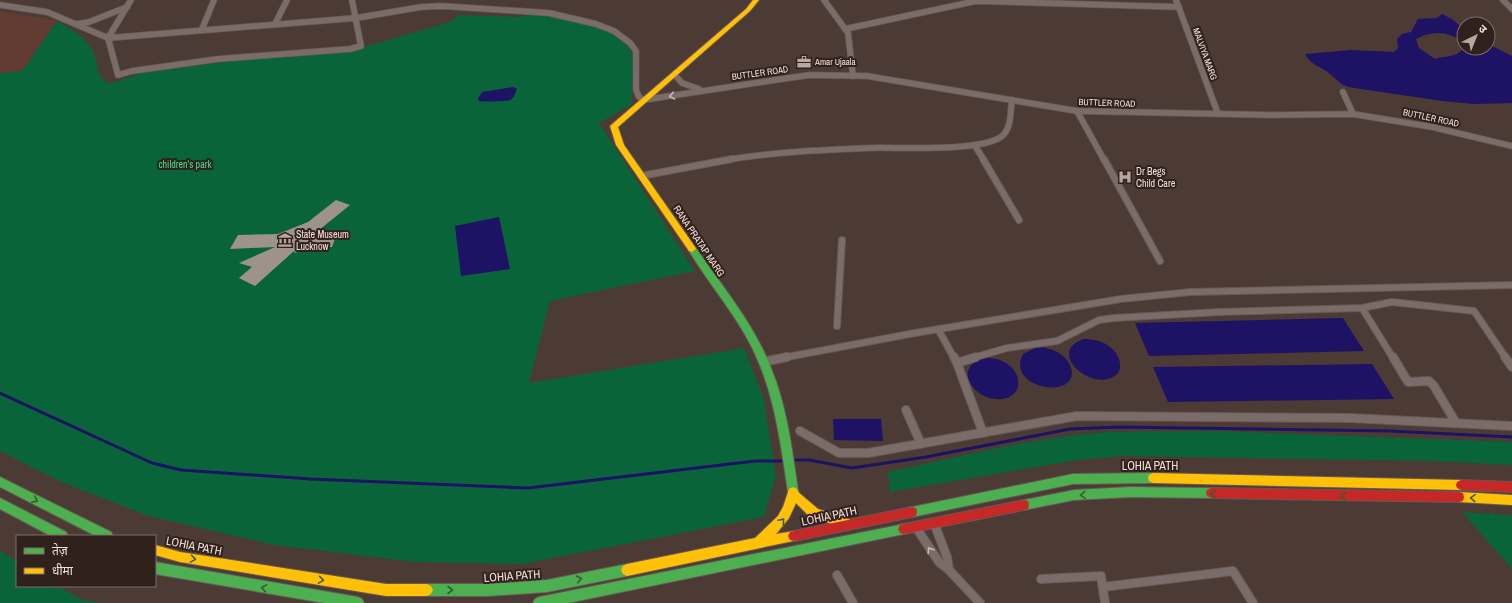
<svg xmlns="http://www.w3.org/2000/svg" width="1512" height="603" viewBox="0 0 1512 603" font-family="'Archivo Narrow','Noto Sans Devanagari',sans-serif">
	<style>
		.built { fill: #623c32 }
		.green { fill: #0a6439 }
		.water { fill: #1d1264 }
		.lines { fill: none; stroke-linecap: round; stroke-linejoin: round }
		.stream { stroke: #1d1264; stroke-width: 3 }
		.building { fill: #9d938a }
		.street-far2-casing { stroke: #695854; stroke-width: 7 }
		.street-far1-casing { stroke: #695854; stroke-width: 8 }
		.street-casing { stroke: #695854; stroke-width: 10 }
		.fast-casing { stroke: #695854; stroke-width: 2 }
		.slow-casing { stroke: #695854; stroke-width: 2 }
		.jam-casing { stroke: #695854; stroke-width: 2 }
		.street-far2 { stroke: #7a6c69; stroke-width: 5.5 }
		.street-far1 { stroke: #7a6c69; stroke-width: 6 }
		.street { stroke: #7a6c69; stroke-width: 8 }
		.fast { fill: #4caf50; fill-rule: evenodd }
		.slow { fill: #ffc107; fill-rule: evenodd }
		.jam { fill: #c62828; fill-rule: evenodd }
		.oneway { stroke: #cbb7b3 }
		.oneway2 { stroke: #3b5a31 }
		.labels { text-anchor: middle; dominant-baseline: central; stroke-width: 4; stroke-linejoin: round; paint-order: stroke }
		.far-street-label { font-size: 9px; fill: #f6e0db; stroke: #30211d }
		.far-poi-label { font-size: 9px; fill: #f6e0db; stroke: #30211d; text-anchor: start }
		.park-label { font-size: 10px; fill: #46df8b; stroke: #30211d }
		.poi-label { font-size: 10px; fill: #f6e0db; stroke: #30211d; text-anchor: start }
		.street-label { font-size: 10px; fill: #f6e0db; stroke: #30211d }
		.near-street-label { font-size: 12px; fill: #f6e0db; stroke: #30211d }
	</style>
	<rect width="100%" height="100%" fill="#4c3a35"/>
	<!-- built -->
	<polygon class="built" points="0,11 57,21 22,71 0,73"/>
	<!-- green -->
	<g class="green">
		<path d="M536 14C562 17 627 24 633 57 635 72 630 88 632 104L599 123 695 271 550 301 529 383 744 348 764 399 776 476 764 517 522 564 415 562 274 545 148 516 59 481 0 451V73L22 71 57 21C71 29 88 38 94 54 100 69 94 71 108 84L142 73 261 57 350 51 450 22 459 15 516 17Z"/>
		<path d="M1216 431 1512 442V465L1432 461 1125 456 1078 460 890 492 888 472C947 459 1007 444 1067 436 1116 429 1166 432 1216 431Z"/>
		<polygon points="1462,512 1512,515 1512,569"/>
		<polygon points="0,551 17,561 17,586 58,586 80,599 98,603 0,603"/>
	</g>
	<!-- water -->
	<g class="water">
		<path d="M1442 14 1452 19 1464 29V43C1449 31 1432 30 1416 39L1419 48 1435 59C1444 56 1462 57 1464 45V48H1488V44L1512 56V103L1475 104 1442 101 1348 87C1340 84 1336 79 1330 74 1321 66 1311 66 1305 54L1351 50 1394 52 1398 48 1397 39 1402 34 1411 32 1418 19 1437 18Z"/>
		<path d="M513 87 517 89 514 96 511 100C505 101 483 102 479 101L478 99 482 92Z"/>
		<polygon points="499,217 510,269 461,276 455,226"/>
		<polygon points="1343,318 1364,351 1149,356 1135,323"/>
		<path d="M1084 339C1093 339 1103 341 1110 347 1122 356 1126 375 1108 379 1083 385 1049 350 1084 339Z"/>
		<path d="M1043 347C1054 350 1065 354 1070 365 1085 401 1004 391 1023 354L1035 348Z"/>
		<path d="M987 358C995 358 1003 360 1010 366 1021 375 1022 393 1007 398 977 407 947 365 987 358Z"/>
		<polygon points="1372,364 1394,399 1168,402 1153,367"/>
		<polygon points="833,419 881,419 883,441 834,440"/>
	</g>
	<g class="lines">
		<!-- stream -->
		<g class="stream">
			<polyline points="0,393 152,463 181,470 310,479 528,488 755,461 785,461"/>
			<polyline points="792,460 809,460 852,468 926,457 1070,429 1118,427 1390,431 1512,437"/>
		</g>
	</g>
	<!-- building -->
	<polygon class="building" points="336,200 350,205 314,234 337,233 332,247 307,248 295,253 294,251 255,286 239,278 252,267 239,263 275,247 230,249 238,235 278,234 308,222"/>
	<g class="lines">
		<defs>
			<g id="street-far2">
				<polyline points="131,0 108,38 356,18 421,7 442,6 549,13 596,24 614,31 630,43 636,51 636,90 639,97 643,100 809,75 867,76 1077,111 1274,115 1353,114 1432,127 1512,146"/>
				<polyline points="824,0 848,33 853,76"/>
				<polyline points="1176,0 1218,114"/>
				<polyline points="1503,0 1512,9"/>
				<polyline points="0,5 47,12 108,38 118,75 132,71 218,59 350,49 361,46 352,0"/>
				<polyline points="77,24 89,22 127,7"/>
				<polyline points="275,24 287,0"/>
				<polyline points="202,29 214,0"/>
				<polyline points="845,29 976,1 1179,7"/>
				<polyline points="674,74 682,83 699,89"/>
				<polyline points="1343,92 1353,114"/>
				<polyline points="1077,111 1104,160"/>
				<polyline points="975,146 984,160"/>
				<path d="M726 160C773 152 821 150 869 148 900 147 978 152 1001 137 1012 129 1010 112 1012 100"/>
			</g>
			<g id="street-far1">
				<polyline points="983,159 1019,220"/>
				<polyline points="1104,159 1160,261"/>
				<polyline points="641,176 732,159"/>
				<polyline points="1362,308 1393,358"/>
				<polyline points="837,326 842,240"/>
				<polyline points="938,329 954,358"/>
				<polyline points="782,358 915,333 1121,299 1190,292 1512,285"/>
				<polyline points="972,358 1007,348 1057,341 1099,320 1114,318 1219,312 1362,308 1392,302 1474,311 1506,358"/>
			</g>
			<g id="street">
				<polyline points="954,357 957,363 976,357"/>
				<polyline points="1393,357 1408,382 1429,381 1434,386 1456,423"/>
				<polyline points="1505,357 1512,367"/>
				<polyline points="763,362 787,357"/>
				<polyline points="957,363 983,433"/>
				<polyline points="906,410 921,444"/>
				<polyline points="800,431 839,453 868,453 1077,416 1350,418 1512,426"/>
				<polyline points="934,523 947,557 949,570"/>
				<polyline points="915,526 939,562 949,570 980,603"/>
				<polyline points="837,575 853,603"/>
				<polyline points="1041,579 1101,576 1105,603"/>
				<polyline points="1103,587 1233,571 1253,603"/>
			</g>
			<g id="fast">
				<path d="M692 246 695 247C722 286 754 324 771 368 787 407 792 449 798 490L801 496 800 500 796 501 792 500 788 492C780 440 774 387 748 340 731 308 706 280 688 249Z"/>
				<polygon points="1153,473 1157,475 1158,478 1157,481 1153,483 1073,484 912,517 908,516 907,512 908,508 912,507 1073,474"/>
				<polygon points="0,477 111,532 113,536 96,536 0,487"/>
				<polygon points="1130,487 1211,488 1215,490 1216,493 1215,496 1211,498 1130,497 1074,500 1024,510 1020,509 1019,505 1020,501 1024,500 1074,490"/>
				<polygon points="0,498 66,532 68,536 51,536 0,509"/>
				<polygon points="904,524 908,525 910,529 908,533 904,534 568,603 533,603 535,599 539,597"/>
				<polygon points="155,562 358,597 362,599 364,603 324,603 155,574"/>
				<polygon points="627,564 631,566 633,570 631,574 627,576 547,592 488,596 427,596 423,594 421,590 423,586 427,584 488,584 547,580"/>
			</g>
			<g id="slow">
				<polygon points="753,0 759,0 750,11 618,127 624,145 695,247 696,249 692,252 689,251 616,145 610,126 746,9"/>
				<polygon points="1153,473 1461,480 1465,482 1466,485 1465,488 1461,490 1153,483 1149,481 1148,478 1149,475"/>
				<polygon points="793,487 797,489 798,492 818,509 851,520 853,524 851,528 847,529 810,517 796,503 789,518 776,534 794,531 798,532 800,536 798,540 627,576 623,574 621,570 623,566 627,564 755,538 778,516 783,507 789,489"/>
				<polygon points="1459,492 1512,495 1512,505 1459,502 1455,501 1454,497 1455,493"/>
				<polygon points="155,545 180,552 386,584 427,584 431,586 433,590 431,594 427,596 386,596 180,562 155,555"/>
			</g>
			<g id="jam">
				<polygon points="1461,480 1512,482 1512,492 1461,490 1457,488 1456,485 1457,482"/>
				<polygon points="1211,488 1459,492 1463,493 1464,497 1463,501 1459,502 1211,498 1207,496 1206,493 1207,490"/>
				<polygon points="1024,500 1028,501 1029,505 1028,509 1024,510 904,534 900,533 898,529 900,525 904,524"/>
				<polygon points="912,507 916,508 917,512 916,516 912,517 794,541 790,540 788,536 790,532 794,531"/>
			</g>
		</defs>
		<!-- street-far2 casing -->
		<use href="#street-far2" class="street-far2-casing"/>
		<!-- street-far1 casing -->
		<use href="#street-far1" class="street-far1-casing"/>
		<!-- street casing -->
		<use href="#street" class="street-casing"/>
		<!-- fast casing -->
		<use href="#fast" class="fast-casing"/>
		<!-- slow casing -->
		<use href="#slow" class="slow-casing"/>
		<!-- jam casing -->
		<use href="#jam" class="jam-casing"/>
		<!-- street-far2 -->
		<use href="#street-far2" class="street-far2"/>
		<!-- street-far1 -->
		<use href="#street-far1" class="street-far1"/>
		<!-- street -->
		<use href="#street" class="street"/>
		<!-- fast -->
		<use href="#fast" class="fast"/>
		<!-- slow -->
		<use href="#slow" class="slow"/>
		<!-- jam -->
		<use href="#jam" class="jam"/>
	</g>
	<!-- one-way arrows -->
	<defs><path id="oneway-chevron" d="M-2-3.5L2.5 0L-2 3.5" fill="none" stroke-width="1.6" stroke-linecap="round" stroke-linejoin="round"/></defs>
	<g class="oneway">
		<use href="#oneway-chevron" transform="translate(672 96) rotate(168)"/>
		<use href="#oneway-chevron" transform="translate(930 550) rotate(-123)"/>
	</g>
	<g class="oneway2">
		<use href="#oneway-chevron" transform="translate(1213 494) rotate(-179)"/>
		<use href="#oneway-chevron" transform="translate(1083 495) rotate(177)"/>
		<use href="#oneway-chevron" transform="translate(1343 496) rotate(-179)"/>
		<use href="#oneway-chevron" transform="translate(1473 498) rotate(-177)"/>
		<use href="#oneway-chevron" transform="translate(35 500) rotate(27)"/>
		<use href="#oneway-chevron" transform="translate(782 521) rotate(-49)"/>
		<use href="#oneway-chevron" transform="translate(193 559) rotate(9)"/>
		<use href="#oneway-chevron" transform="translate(579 579) rotate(-12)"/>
		<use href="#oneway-chevron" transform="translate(321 580) rotate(9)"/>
		<use href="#oneway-chevron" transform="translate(264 588) rotate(-170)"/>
		<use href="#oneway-chevron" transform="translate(450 590)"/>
	</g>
	<!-- icons -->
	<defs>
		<symbol id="office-bare" viewBox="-9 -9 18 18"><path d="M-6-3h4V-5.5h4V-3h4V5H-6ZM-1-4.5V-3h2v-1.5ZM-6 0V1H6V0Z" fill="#baa6a1" stroke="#30211d" stroke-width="2.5" paint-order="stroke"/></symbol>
		<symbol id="hospital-bare" viewBox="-9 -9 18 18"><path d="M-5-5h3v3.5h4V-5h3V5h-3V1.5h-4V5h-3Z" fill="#baa6a1" stroke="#30211d" stroke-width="2.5" paint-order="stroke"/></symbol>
		<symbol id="museum-bare" viewBox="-9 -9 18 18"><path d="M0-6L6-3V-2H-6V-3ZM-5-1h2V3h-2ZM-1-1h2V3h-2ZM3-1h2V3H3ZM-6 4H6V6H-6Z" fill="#baa6a1" stroke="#30211d" stroke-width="2.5" paint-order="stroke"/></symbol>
	</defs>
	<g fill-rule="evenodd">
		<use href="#office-bare" x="794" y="52" width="20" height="20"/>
		<use href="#hospital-bare" x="1115" y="167" width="20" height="20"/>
		<use href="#museum-bare" x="275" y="230" width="20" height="20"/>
	</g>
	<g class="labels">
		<!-- far-street labels -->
		<g class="far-street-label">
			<text transform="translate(1205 54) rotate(70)">MALVIYA MARG</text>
			<text transform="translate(760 73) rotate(-8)">BUTTLER ROAD</text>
			<text transform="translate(1107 103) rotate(2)">BUTTLER ROAD</text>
			<text transform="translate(1431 118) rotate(12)">BUTTLER ROAD</text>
		</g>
		<!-- far-poi labels -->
		<g class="far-poi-label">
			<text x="815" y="62">Amar Ujaala</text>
		</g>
		<!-- park labels -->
		<g class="park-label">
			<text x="185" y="164">children's park</text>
		</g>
		<!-- poi labels -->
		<g class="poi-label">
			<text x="1136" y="171">Dr Begs<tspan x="1136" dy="12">Child Care</tspan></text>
			<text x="296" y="234">State Museum<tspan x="296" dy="12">Lucknow</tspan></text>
		</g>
		<!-- street labels -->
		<g class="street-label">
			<text transform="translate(699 241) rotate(56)">RANA PRATAP MARG</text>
		</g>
		<!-- near-street labels -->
		<g class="near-street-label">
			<text x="1150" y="466">LOHIA PATH</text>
			<text transform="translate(829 516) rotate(-12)">LOHIA PATH</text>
			<text transform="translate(194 546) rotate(11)">LOHIA PATH</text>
			<text transform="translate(512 576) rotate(-4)">LOHIA PATH</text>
		</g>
	</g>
	<!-- legend -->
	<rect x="16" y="535" width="140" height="52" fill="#30211d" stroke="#7f6d69"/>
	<rect x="24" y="548" width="20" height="6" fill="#4caf50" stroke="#7f6d69"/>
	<text x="52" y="555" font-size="12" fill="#f6e0db">तेज़</text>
	<rect x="24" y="568" width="20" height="6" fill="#ffc107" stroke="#7f6d69"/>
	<text x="52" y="575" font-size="12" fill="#f6e0db">धीमा</text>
	<!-- north arrow -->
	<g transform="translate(1476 36) rotate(43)"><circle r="19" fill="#30211d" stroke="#7f6d69"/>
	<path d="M0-3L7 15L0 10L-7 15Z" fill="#baa6a1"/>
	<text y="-6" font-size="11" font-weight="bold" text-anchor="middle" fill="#f6e0db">उ</text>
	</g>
</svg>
